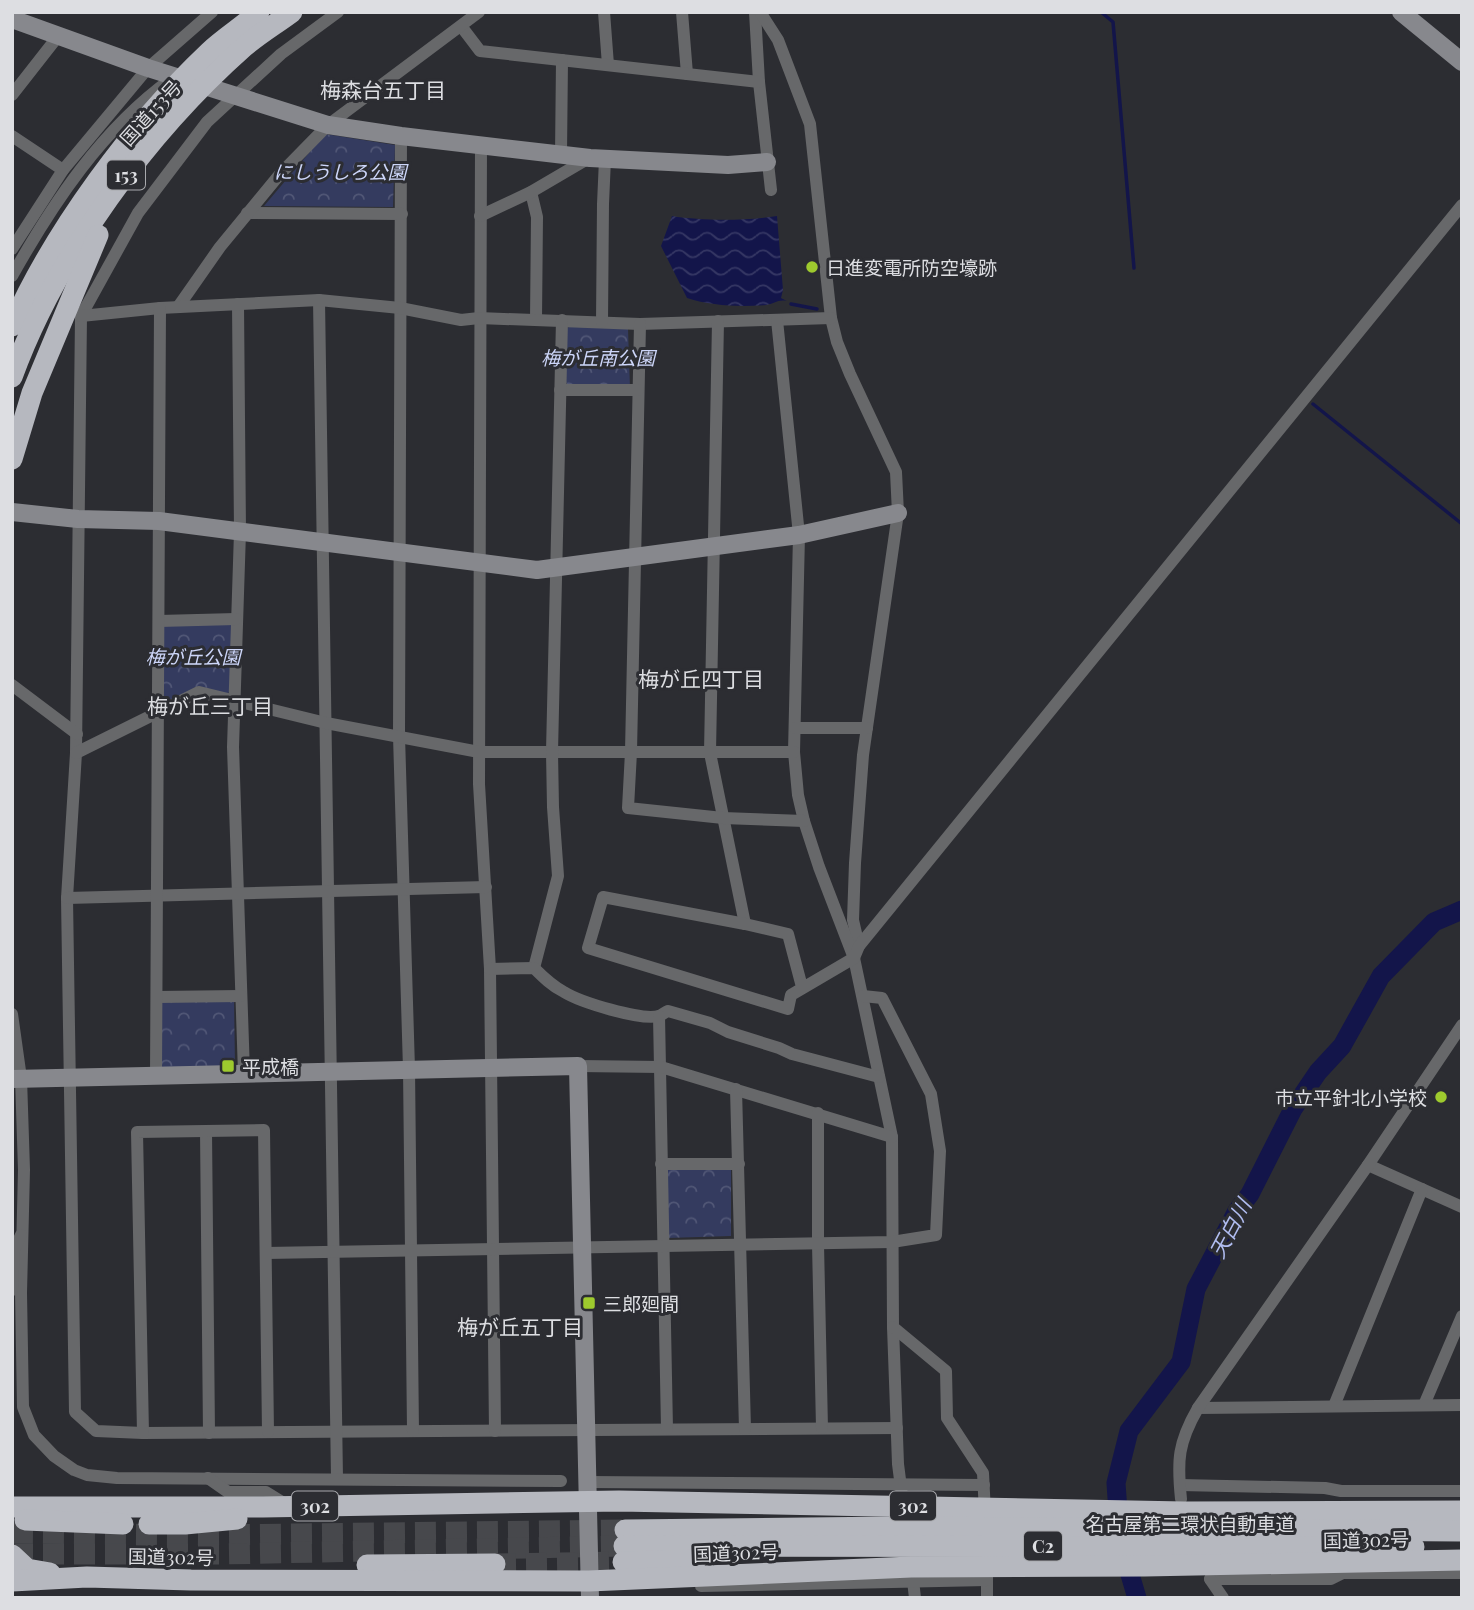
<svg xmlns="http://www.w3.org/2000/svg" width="1474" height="1610" viewBox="0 0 1474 1610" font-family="'Playfair Display','Noto Sans JP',serif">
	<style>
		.park { fill: url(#park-crowns) }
		.water { fill: url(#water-waves) }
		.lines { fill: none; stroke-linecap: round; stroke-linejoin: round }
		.stream { stroke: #13154a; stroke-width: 3.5 }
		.river { stroke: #13154a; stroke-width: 19 }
		.highway-tunnel { stroke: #47484c; stroke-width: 21; stroke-dasharray: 21 10; stroke-linecap: butt }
		.street { stroke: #67686a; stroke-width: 12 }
		.secondary { stroke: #87888d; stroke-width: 18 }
		.highway { stroke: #b6b8bf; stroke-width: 21 }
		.poi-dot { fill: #9eca2e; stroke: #2c2d32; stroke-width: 2.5 }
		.labels { text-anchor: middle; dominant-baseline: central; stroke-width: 6; stroke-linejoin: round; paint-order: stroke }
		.shield { fill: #2c2d32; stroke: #a8a9ad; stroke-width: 2 }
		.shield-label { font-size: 18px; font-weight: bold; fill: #dddee2 }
		.street-label { font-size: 19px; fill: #dddee2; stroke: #2c2d32 }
		.park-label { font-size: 19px; font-style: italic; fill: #cdd6f9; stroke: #2c2d32 }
		.poi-label { font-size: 19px; fill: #dddee2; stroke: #2c2d32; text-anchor: start }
		.neighbourhood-label { font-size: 21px; fill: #dddee2; stroke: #2c2d32 }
		.water-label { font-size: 21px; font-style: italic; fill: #b1bdf1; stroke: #2c2d32 }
	</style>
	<defs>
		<pattern id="park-crowns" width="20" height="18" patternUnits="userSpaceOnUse" patternTransform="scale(1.75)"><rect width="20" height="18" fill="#343b5f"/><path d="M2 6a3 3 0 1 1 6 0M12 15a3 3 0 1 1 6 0" fill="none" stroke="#515776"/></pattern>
		<pattern id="water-waves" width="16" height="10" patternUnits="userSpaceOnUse" patternTransform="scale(1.75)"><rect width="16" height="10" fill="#13154a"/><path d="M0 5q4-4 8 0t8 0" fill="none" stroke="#353764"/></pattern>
	</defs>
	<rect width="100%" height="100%" fill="#2c2d32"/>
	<!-- park -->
	<g class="park">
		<polygon points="325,134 395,145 393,207 264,206"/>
		<polygon points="571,324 628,329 630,389 569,387 565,381 567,329"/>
		<polygon points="233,622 230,691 227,694 199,687 158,705 160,623"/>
		<polygon points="234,999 235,1068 159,1070 158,1000"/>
		<polygon points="731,1167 731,1236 667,1238 665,1168"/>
	</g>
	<!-- water -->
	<path class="water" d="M672 216C703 221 745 221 777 216L783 290 781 298 787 301C778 299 774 304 766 305 740 307 711 306 687 298L661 246Z"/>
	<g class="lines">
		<!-- stream -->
		<g class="stream">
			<polyline points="1101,12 1113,22 1134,268"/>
			<polyline points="791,304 817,309"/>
			<polyline points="1313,404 1462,524"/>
		</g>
		<!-- river -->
		<polyline class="river" points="1137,1598 1126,1561 1119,1526 1116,1483 1129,1431 1181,1362 1196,1289 1237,1211 1250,1194 1293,1109 1318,1072 1342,1046 1381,976 1434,922 1462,910"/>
		<!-- highway-tunnel -->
		<g class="highway-tunnel">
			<polyline points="12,1533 216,1535 625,1530"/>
			<polyline points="12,1554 220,1554 624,1546"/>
			<polyline points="495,1564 623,1562"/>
		</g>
		<!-- street -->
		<g class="street">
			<polyline points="338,12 281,54 207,122 138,213 81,316 76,753 67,898 75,1412 96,1431 143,1433 897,1428"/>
			<polyline points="604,12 608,65"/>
			<polyline points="682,12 687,74"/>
			<polyline points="755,12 759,82 771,190"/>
			<polyline points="760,12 778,40 810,124 831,318 837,342 850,374 896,472 898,513 863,755 855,863 853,920 859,946"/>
			<polyline points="461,26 480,51 759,82"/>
			<polyline points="12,95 59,35"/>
			<polyline points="12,136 63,170"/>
			<polyline points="401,136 399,736 409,1069 413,1431"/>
			<polyline points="481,145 479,784 490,969 495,1431"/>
			<polyline points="561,154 562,60"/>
			<polyline points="531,192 537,217 536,319"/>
			<polyline points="247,213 402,214"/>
			<polyline points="480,216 531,192 589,158"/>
			<polyline points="12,249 63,170 148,68 212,12"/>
			<path d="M12 276C53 203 102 129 171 79"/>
			<polyline points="319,300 337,1478"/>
			<polyline points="238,304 240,532 233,747 244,1073"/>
			<polyline points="178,307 220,247 280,174 328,125 479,12"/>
			<polyline points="81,316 160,308 319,300 400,308 461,320 479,318 640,324 831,318"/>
			<polyline points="777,320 799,535 794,752 798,795 804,821 819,867 854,958 892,1137 893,1327 898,1464 904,1511"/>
			<polyline points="718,321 710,753 745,924"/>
			<polyline points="602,322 603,204 605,159"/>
			<polyline points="640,324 631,752 628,808 723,818 804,821"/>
			<polyline points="560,390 638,390"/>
			<polyline points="159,621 236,619"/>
			<polyline points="12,685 77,734"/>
			<polyline points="795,728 867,728"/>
			<polyline points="76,753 199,692 326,723 479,752 794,752"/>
			<polyline points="67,898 486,887"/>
			<polyline points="534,968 558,876 553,807 552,752 562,320"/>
			<path d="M490 969 534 968C543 977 552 986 564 992 580 1002 641 1021 659 1016 662 1015 665 1012 668 1011L710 1023 728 1032 779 1048 792 1054 879 1077"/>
			<polyline points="802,987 788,934 745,924 603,897 588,948 788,1009 791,995 854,958 859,946 1462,205"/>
			<polyline points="157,997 241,996"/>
			<polyline points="12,1014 21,1078 24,1170 21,1293 23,1407 34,1435 54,1456 74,1470 87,1475 117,1478 561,1481"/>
			<polyline points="659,1016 667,1429"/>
			<polyline points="578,1066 661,1067 892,1137"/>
			<polyline points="156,1075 160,308"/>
			<polyline points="736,1089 745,1429"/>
			<polyline points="818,1113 818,1244 822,1428"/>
			<polyline points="206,1131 209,1433"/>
			<polyline points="661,1164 739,1164"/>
			<polyline points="1368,1165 1462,1207"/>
			<polyline points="266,1253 892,1242 936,1235 940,1151 931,1094 882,998 863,996"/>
			<polyline points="12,1290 14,1250 21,1235"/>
			<polyline points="893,1327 946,1371 947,1418 983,1473 985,1513"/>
			<polyline points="1424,1405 1462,1316"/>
			<polyline points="1334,1406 1422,1189"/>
			<polyline points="1198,1408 1462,1405"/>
			<polyline points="143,1433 137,1132 264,1130 268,1432"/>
			<polyline points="208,1478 228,1492 266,1492 287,1505"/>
			<polyline points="587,1482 984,1485"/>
			<polyline points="1180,1485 1325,1488 1341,1491 1462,1491"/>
			<path d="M1181 1499C1177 1460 1178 1443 1198 1408L1368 1165 1462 1025"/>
			<polyline points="911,1563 915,1598"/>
			<polyline points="987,1574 987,1598"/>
			<polyline points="1210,1579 1331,1579 1343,1573 1462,1573"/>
			<polyline points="1210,1579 1223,1598"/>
			<polyline points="701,1586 987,1580"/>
		</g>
		<!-- secondary -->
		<g class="secondary">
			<polyline points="1401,12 1462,62"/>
			<polyline points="12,19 148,68 328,125 401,136 590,158 728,165 767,162"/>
			<polyline points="12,512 78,519 159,521 537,570 799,535 898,513"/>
			<polyline points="12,1079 578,1066 590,1598"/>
		</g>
		<!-- highway -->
		<g class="highway">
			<path d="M12 326C54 231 133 124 209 52 224 38 243 26 259 12"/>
			<path d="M12 377C56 256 148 132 244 47 259 34 276 24 292 12"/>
			<polyline points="12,459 32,393 98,235"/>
			<polyline points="12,1507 263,1507 619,1501 1184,1512 1462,1511"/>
			<polyline points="25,1520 123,1524"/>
			<polyline points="149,1524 185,1524 237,1519"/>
			<polyline points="625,1530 895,1527 1462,1531"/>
			<polyline points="624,1546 1414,1547"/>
			<polyline points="12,1555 27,1569 50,1573"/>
			<polyline points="623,1562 696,1560"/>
			<polyline points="367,1565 495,1564"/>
			<polyline points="12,1581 87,1577 191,1580 589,1581 911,1567 1145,1566 1462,1560"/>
		</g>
	</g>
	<!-- markers -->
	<g class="poi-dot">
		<circle cx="812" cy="267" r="7"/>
		<rect x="221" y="1059" width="14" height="14" rx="3.5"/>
		<circle cx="1441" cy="1097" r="7"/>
		<rect x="582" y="1296" width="14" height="14" rx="3.5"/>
	</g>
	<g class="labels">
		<!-- shield labels -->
		<g class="shield">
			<rect x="107" y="160.5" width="38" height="29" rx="5"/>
			<rect x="292" y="1491.5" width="46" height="29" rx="5"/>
			<rect x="890" y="1491.5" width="46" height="29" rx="5"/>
			<rect x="1024" y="1531.5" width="38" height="29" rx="5"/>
		</g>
		<g class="shield-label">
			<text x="126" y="175">153</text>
			<text x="315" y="1506">302</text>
			<text x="913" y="1506">302</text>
			<text x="1043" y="1546">C2</text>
		</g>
		<!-- street labels -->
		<g class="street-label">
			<text transform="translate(150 112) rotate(-48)">国道153号</text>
			<text x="1190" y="1523">名古屋第二環状自動車道</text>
			<text transform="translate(1366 1539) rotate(-1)">国道302号</text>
			<text transform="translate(736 1552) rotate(-2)">国道302号</text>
			<text transform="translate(171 1556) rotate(1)">国道302号</text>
		</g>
		<!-- park labels -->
		<g class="park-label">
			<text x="340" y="171">にしうしろ公園</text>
			<text x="598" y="357">梅が丘南公園</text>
			<text x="193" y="656">梅が丘公園</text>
		</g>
		<!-- poi labels -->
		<g class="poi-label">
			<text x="826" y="267">日進変電所防空壕跡</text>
			<text x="242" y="1066">平成橋</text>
			<text x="1427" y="1097" text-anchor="end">市立平針北小学校</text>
			<text x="603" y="1303">三郎廻間</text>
		</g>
		<!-- neighbourhood labels -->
		<g class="neighbourhood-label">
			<text x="383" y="89">梅森台五丁目</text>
			<text x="701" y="678">梅が丘四丁目</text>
			<text x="210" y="705">梅が丘三丁目</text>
			<text x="520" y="1326">梅が丘五丁目</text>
		</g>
		<!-- water labels -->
		<g class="water-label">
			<text transform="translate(1229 1228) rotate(-62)">天白川</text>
		</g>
	</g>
	<!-- border -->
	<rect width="1474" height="1610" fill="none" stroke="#dddee2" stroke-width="28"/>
</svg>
